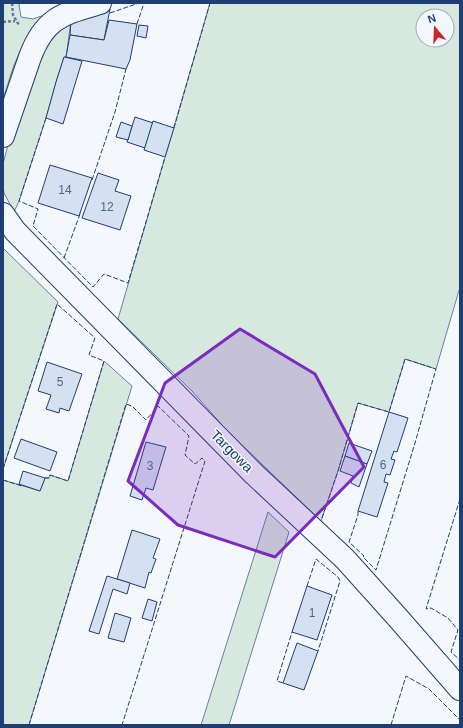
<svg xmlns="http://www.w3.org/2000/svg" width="463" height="728" viewBox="0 0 463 728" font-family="Helvetica,sans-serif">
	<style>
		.green { fill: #d7e8df; stroke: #687fa3; fill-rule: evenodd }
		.building { fill: #d5e0f0; stroke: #1d3f73 }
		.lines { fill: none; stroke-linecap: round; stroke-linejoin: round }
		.minor-casing { stroke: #1d3f73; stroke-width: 24 }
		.path { stroke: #5e769c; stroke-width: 2.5; stroke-dasharray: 3 2; stroke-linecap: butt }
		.minor { stroke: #f4f7fb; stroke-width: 22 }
		.fence { stroke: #1d3f73; stroke-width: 1; stroke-dasharray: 5 2; stroke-linecap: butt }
		.marked { fill: #7b2cbf; fill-opacity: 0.2; stroke: #7b2cbf; stroke-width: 3; stroke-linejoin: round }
		.labels { text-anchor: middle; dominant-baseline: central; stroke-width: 3; stroke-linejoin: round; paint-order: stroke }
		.number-label { font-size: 12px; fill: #4b6792 }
		.street-label { font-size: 14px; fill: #1d3f73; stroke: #f4f7fb }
	</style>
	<rect width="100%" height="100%" fill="#f4f7fb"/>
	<!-- green -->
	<g class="green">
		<polygon points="3,3 20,3 19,5 21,17 33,19 50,13 24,43 14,65 3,99"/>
		<path d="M210 3H460V287L436 369 405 359 389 412 358 403 338 471 321 521 239 442 222 425 193 392 118 319ZM423 16H447V40H423Z"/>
		<polygon points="71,21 66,57 64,57 56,82 46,118 19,201 14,212 4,193 3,186 3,164 10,137 48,37"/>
		<polygon points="3,248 58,302 3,469"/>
		<polygon points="104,361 132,386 29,725 3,725 3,480 40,491 45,478 49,478 50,475 68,481"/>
		<polygon points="268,512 289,532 229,725 201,725"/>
	</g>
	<!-- building -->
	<g class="building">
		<polygon points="110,9 104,40 70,35 71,21"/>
		<polygon points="109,20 137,24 130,60 126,69 66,57 70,35 104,40"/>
		<polygon points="139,25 148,26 146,38 137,36"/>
		<polygon points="64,57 82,61 63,124 46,118 56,82"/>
		<polygon points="135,117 153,123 145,148 127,142"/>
		<polygon points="153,121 174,128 165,157 144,150"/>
		<polygon points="121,122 132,126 128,140 116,137"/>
		<polygon points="50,165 92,178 79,216 38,203"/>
		<polygon points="98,173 119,180 115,191 131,196 120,230 82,218"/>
		<polygon points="47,362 82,374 69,411 60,408 59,413 46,409 51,395 38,391"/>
		<polygon points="389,412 408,418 397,452 394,451 391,459 395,460 390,475 386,474 384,482 388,483 377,517 358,511"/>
		<polygon points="21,439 57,452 50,471 14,458"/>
		<polygon points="146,442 166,447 153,490 146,488 142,500 130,496"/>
		<polygon points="349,443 372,451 367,464 345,456"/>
		<polygon points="345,456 367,464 359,487 351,483 353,476 340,471"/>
		<polygon points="23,471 45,478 40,491 19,484"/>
		<polygon points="132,530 160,539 153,558 156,559 151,573 149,572 145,588 117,579"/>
		<polygon points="107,576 130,583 127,594 113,589 99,634 89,631"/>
		<polygon points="307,586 332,595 317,640 292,632"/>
		<polygon points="148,599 157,602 152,621 142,618"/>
		<polygon points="115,613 131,618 124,642 108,638"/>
		<polygon points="297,643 318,651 304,690 283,683"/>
	</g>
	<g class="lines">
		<defs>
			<g id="minor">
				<path d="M3 136 30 57C45 17 63 14 100 3"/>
				<polyline points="3,214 15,231 254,474 345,559 398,618 460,689"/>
			</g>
		</defs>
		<!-- minor casing -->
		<use href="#minor" class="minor-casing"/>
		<!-- path -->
		<g class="path">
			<polyline points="12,3 13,15 19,25"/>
			<polyline points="3,22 15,21"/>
		</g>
		<!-- minor -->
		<use href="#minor" class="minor"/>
		<!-- fence -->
		<g class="fence">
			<polyline points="110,13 139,3"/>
			<polyline points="137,24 144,3"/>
			<polyline points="46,118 19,201 38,209 33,226 93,287 104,274 128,283 165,157"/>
			<polyline points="174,128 210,3"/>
			<polyline points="92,180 115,112 126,69"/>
			<polyline points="64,258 80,214"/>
			<polyline points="3,469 57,304 95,338 89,355 104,361 68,481 50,475 49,478 45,478"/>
			<polyline points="3,480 22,486"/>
			<polyline points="460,499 426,609 431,608 448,618 458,630 451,652 460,660"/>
			<polyline points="322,518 338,471 358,403 389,412 405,359 436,369 415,443 376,570 363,557 364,556 349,542 358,515 358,511"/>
			<polyline points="307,586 316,559 338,577 340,581 318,651"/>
			<polyline points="283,683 277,681 292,632"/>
			<polyline points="29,725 126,404 132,406 146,420 158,406 189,436 185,455 195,464 202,458 205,461 122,725"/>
			<polyline points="391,725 406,676 429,689 460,720"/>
		</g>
	</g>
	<!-- marked area -->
	<path class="marked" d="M240 329 315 374 364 467 275 557 178 525 128 481 165 383Z"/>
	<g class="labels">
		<!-- number labels -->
		<g class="number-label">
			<text x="65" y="190">14</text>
			<text x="107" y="207">12</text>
			<text x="60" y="382">5</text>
			<text x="383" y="465">6</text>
			<text x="150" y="466">3</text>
			<text x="312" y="613">1</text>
		</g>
		<!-- street labels -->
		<g class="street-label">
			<text transform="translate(232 451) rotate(45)">Targowa</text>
		</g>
	</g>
	<!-- border -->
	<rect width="463" height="728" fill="none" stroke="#1d3f73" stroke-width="8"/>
	<!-- north arrow -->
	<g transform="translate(435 28) rotate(341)"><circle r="19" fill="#f4f7fb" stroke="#9eadc5"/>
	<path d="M0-3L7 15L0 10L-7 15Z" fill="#c62828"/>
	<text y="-6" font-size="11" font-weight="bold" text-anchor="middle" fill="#1d3f73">N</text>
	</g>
</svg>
